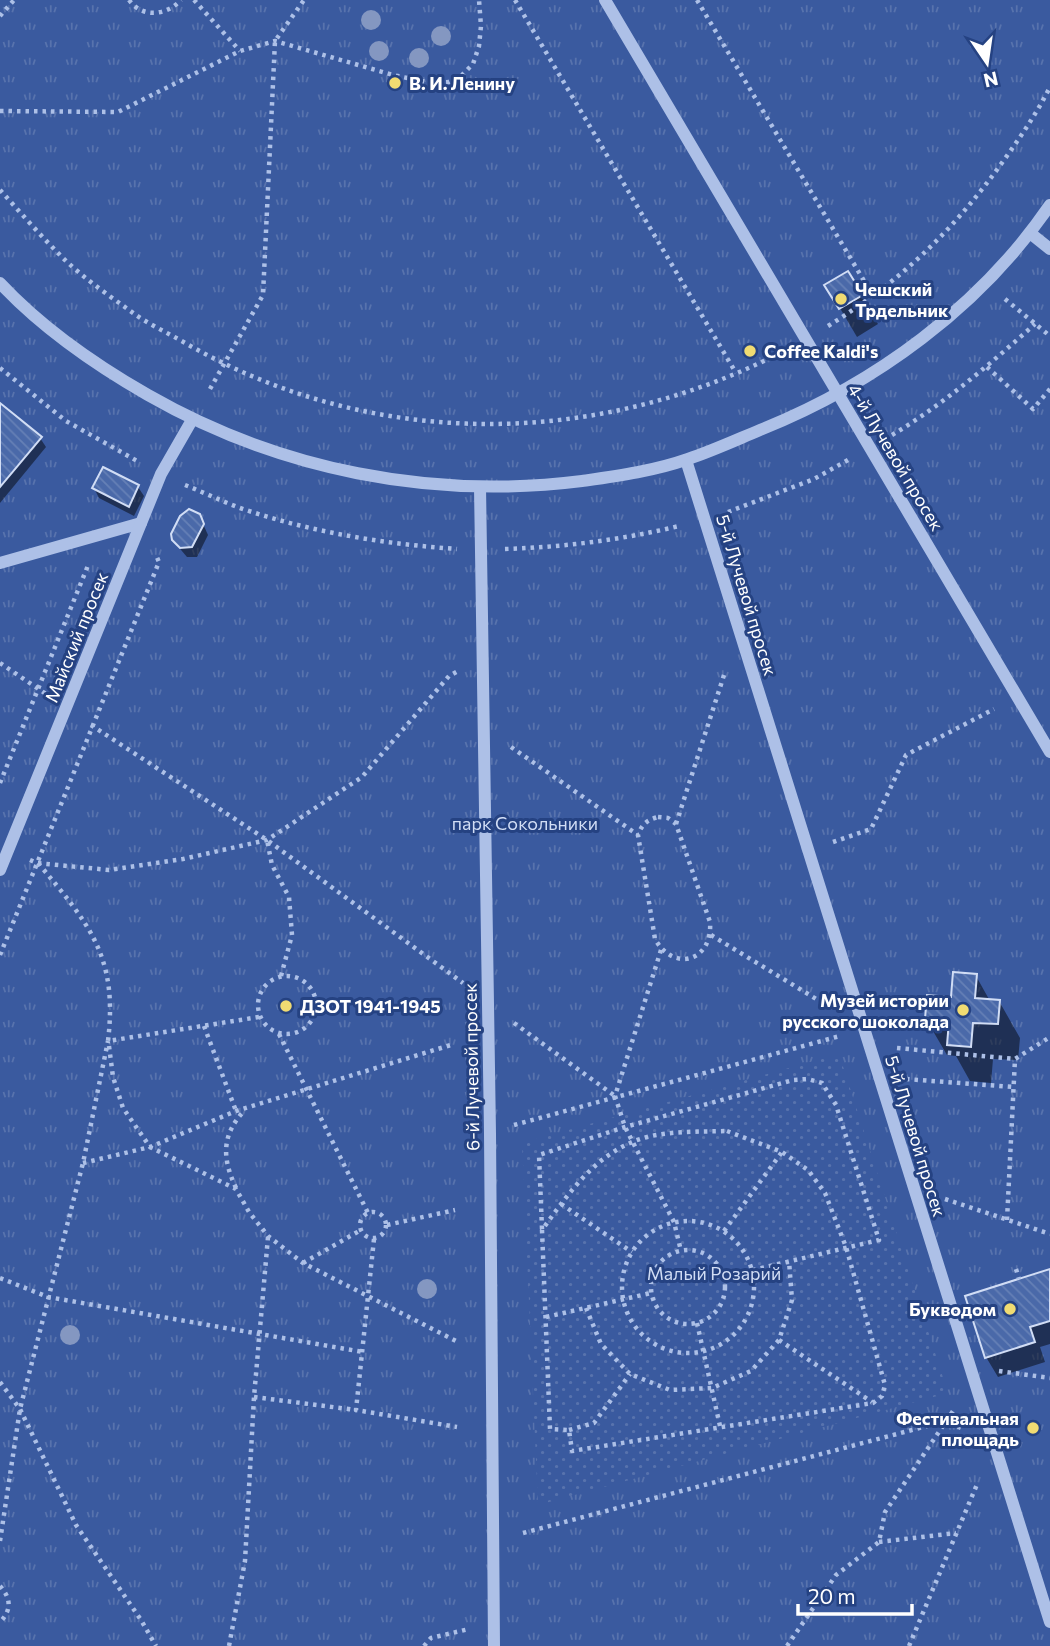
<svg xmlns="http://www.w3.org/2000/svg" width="1050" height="1646" viewBox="0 0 1050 1646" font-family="Commissioner,sans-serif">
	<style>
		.park { fill: url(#park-tufts) }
		.garden { fill: url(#garden-dots) }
		.shadow { fill: #0007 }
		.building { fill: url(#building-back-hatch); stroke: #d1ddf5; stroke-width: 2 }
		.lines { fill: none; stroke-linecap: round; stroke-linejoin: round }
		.path { stroke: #adc0e7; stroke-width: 4.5; stroke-dasharray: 3.5 5; stroke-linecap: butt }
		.minor { stroke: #adc0e7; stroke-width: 12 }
		.tree { fill: #8497c1 }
		.poi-dot { fill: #f0db72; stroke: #254282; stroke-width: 2.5 }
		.labels { text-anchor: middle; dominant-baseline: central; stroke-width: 6; stroke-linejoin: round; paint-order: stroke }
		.poi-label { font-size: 18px; font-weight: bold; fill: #fff; stroke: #254282; text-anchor: start }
		.street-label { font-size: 18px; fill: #fff; stroke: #254282 }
		.park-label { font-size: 18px; fill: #d1ddf5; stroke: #254282 }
	</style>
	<defs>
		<pattern id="park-tufts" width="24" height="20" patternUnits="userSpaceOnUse" patternTransform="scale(1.75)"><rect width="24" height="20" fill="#3a5a9f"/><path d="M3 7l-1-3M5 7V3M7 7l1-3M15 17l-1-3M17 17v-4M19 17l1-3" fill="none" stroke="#5873ad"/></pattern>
		<pattern id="garden-dots" width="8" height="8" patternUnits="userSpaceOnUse" patternTransform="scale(1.75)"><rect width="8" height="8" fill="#3a5a9f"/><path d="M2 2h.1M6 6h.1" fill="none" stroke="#5873ad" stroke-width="1.8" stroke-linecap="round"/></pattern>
		<pattern id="building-back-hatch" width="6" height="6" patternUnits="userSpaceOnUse" patternTransform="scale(1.75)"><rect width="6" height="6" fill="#4a69a9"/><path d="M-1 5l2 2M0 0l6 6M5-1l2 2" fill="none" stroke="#6580b6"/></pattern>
	</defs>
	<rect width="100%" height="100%" fill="#254282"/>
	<!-- park -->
	<rect class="park" x="0" y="0" width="1050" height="1646"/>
	<!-- garden -->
	<polygon class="garden" points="839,1054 948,1393 538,1505 522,1143"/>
	<!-- shadow -->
	<g class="shadow">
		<polygon points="827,286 861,296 878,324 857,337"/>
		<polygon points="0,405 40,438 46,447 0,503"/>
		<polygon points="138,487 144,496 134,516 99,498 94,488"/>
		<polygon points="199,515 208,535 197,557 187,557 176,544"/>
		<polygon points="976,976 990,1001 999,1001 1020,1038 1018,1060 993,1059 991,1083 970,1081 956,1056 947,1055 926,1019 953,999"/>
		<polygon points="1050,1271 1050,1344 1040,1347 1045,1362 998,1377 986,1357"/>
	</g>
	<!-- building -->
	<g class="building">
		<polygon points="848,271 863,295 839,309 824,285"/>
		<polygon points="0,403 42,437 0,487"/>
		<polygon points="103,467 139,485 129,507 92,488"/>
		<polygon points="189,509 200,514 204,524 192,547 180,548 172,540 171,534 180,516"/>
		<polygon points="953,972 977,974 975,998 1000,1000 998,1024 973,1023 971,1047 947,1045 949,1021 925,1019 927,995 951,997"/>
		<polygon points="1050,1269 1050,1321 1030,1327 1035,1342 985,1358 965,1296"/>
	</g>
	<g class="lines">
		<!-- path -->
		<g class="path">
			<path d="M129 0C143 19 167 15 181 0"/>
			<polyline points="194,0 240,51"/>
			<polyline points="515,0 736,373"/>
			<polyline points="697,0 873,296"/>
			<polyline points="0,16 14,0"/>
			<polyline points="0,111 118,112 240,51 275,41 393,75 431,83 449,82 462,75 473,64 479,46 481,26 479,0"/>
			<path d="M0 190C20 212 40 235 61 256 83 278 111 297 136 315 152 326 170 334 187 344 373 450 594 449 784 351"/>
			<polyline points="1005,299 1050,336"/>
			<path d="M828 326C901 281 954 230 1004 160 1021 136 1037 113 1050 87"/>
			<polyline points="987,367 1033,409 1050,389"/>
			<polyline points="0,368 66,421 139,462"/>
			<polyline points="210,389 263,295 275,41 304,0"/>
			<path d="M892 435C944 404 990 364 1035 324"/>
			<path d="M185 485C203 492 221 501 240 508 310 532 384 544 457 549"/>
			<polyline points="728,512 814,479 848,460"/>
			<path d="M505 549C564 547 621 540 679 526"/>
			<polyline points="0,663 46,694"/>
			<polyline points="91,725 267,840"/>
			<polyline points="511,747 638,835"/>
			<polyline points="0,783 89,563"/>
			<path d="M658 817 668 818 676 824 710 922C713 961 674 973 655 939L638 835C642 824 647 820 658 817Z"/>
			<polyline points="676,824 725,672"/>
			<polyline points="833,842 871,829 906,755 994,709"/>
			<polyline points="30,860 37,863 109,870 183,859 267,840 362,777 449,676 458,671"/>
			<path d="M38 863C90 925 118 957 108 1041L259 1017"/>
			<polyline points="711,935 831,1008"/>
			<polyline points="661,950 615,1096 625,1127 674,1222 681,1251"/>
			<polyline points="0,955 159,562 156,555"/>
			<circle cx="287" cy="1005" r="29"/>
			<polyline points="281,976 292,935 289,897 272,865 267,840 463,983"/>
			<polyline points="514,1023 615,1096"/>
			<polyline points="204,1026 236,1111"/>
			<polyline points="279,1034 368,1213"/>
			<polyline points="109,1046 113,1077 123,1108 150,1147 236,1189 249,1212 268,1236 303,1263 456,1341"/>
			<polyline points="897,1048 1015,1059 1050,1037"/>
			<polyline points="906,1079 1014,1087"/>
			<polyline points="514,1125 840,1036"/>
			<path d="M727 1131 782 1152 808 1170 825 1193 846 1247 885 1385 882 1396 873 1403 572 1451 569 1430 550 1429 542 1230C566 1197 591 1160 630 1143 657 1130 697 1132 727 1131Z"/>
			<polyline points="83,1163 150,1147 236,1111 454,1044"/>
			<path d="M236 1188C222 1158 221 1135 245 1110"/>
			<polyline points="945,1199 1050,1234"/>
			<polyline points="561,1204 632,1252"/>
			<circle cx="373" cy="1225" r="13"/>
			<polyline points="1007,1220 1015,1059"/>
			<circle cx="688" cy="1287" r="66"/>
			<polyline points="387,1225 455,1210"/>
			<polyline points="542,1229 539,1155 625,1127 793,1080 808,1079 822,1083 836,1105 879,1240 724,1277"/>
			<polyline points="724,1231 782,1152"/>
			<polyline points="374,1239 356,1410 457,1427"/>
			<circle cx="688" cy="1287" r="37"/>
			<polyline points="303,1263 361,1230"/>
			<polyline points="1016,1269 1019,1279"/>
			<polyline points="0,1278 48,1297 363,1352"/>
			<polyline points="586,1308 601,1344 630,1374 670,1390 712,1388 751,1371 779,1340 792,1300 789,1261"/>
			<polyline points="546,1317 651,1293"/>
			<polyline points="697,1323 720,1426"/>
			<polyline points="779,1340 872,1402"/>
			<polyline points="999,1371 1050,1378"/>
			<polyline points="0,1382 20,1409 76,1525 141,1620 156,1646"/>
			<polyline points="254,1397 356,1410"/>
			<polyline points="569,1430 594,1423 630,1374"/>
			<polyline points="523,1533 946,1421 961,1428"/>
			<polyline points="0,1541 20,1409 83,1163 108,1041"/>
			<polyline points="879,1542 956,1533"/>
			<path d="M0 1586C11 1598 12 1610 0 1622"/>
			<polyline points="229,1646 245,1561 254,1397 268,1237"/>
			<polyline points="424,1646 431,1638 469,1629"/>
			<polyline points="787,1646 836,1575 879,1542 885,1512 955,1408"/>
			<polyline points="909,1646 978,1482"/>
		</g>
		<!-- minor -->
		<g class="minor">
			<polyline points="605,0 1050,752"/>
			<polyline points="1030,233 1050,249"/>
			<path d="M0 283C42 328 94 364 148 395 279 470 431 500 582 481 617 476 654 471 688 459 712 451 736 440 760 430 875 384 980 307 1050 205"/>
			<polyline points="686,460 1050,1622"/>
			<polyline points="480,487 490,1133 494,1646"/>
			<polyline points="0,563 141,523"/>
			<polyline points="0,870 161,474 192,420"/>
		</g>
	</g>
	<!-- trees -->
	<g class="tree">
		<circle cx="371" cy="20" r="10"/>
		<circle cx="441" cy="36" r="10"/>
		<circle cx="379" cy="51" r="10"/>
		<circle cx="419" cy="58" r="10"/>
		<circle cx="427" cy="1289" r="10"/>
		<circle cx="70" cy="1335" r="10"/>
	</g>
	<!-- markers -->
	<g class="poi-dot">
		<circle cx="395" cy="83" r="7"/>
		<circle cx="841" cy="299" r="7"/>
		<circle cx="750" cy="351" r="7"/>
		<circle cx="286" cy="1006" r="7"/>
		<circle cx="963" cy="1010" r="7"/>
		<circle cx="1010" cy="1309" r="7"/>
		<circle cx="1033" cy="1428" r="7"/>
	</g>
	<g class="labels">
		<!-- poi labels -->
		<g class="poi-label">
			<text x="409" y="83">В. И. Ленину</text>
			<text x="855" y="289">Чешский<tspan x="855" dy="21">Трдельник</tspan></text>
			<text x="764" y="351">Coffee Kaldi's</text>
			<text x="949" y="1000" text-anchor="end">Музей истории<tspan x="949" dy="21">русского шоколада</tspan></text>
			<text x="300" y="1006">ДЗОТ 1941-1945</text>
			<text x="996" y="1309" text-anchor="end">Букводом</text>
			<text x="1019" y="1418" text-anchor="end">Фестивальная<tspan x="1019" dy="21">площадь</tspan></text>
		</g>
		<!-- street labels -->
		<g class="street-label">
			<text transform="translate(896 457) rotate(59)">4-й Лучевой просек</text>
			<text transform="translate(747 595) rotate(73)">5-й Лучевой просек</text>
			<text transform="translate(76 637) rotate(-68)">Майский просек</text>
			<text transform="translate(471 1067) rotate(-91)">6-й Лучевой просек</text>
			<text transform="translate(916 1136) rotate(73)">5-й Лучевой просек</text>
		</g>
		<!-- park labels -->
		<g class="park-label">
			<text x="525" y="823">парк Сокольники</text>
			<text x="714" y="1273">Малый Розарий</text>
		</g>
	</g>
	<!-- north arrow -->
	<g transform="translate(987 63) rotate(167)" stroke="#254282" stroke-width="5" paint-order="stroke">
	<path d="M0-5L12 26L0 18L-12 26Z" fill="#ffffff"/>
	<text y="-10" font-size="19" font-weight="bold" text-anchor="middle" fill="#ffffff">N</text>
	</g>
	<!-- scale -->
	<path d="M798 1604v10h114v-10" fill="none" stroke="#ffffff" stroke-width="3.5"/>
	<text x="808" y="1604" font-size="21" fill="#ffffff" stroke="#254282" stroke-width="5" paint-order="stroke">20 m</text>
</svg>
